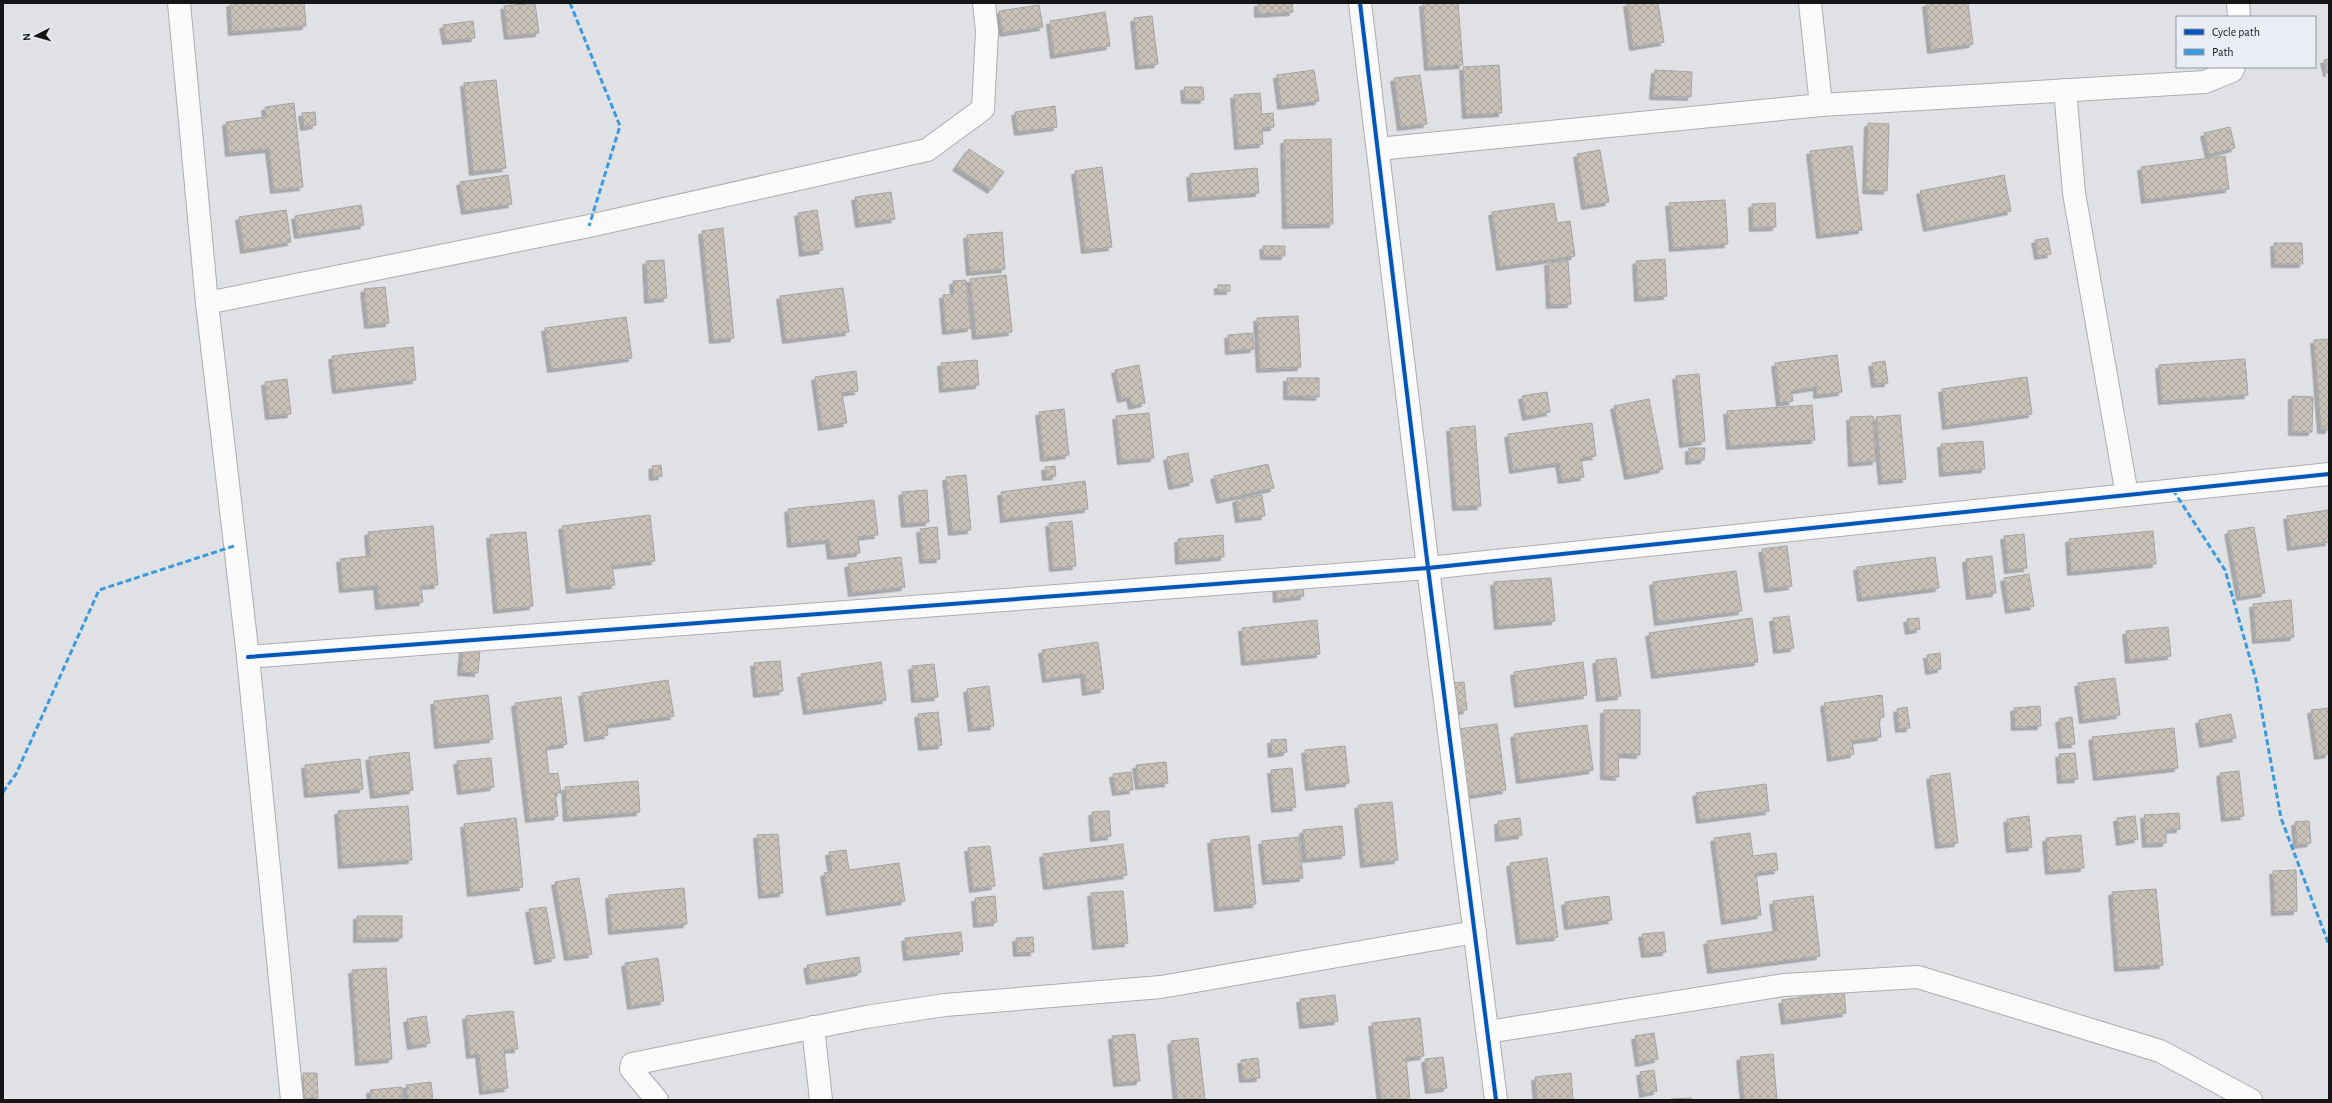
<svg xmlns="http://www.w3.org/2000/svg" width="2332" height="1103" viewBox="0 0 2332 1103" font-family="'Alegreya Sans',sans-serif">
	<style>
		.building { fill: url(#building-cross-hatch); stroke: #a4a4a5; filter: url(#shadow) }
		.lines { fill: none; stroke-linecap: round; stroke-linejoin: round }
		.minor-casing { stroke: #acadb0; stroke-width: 24 }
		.minor { stroke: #fafafb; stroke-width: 22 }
		.quiet { stroke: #3b9adf; stroke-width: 3; stroke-dasharray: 6 3; stroke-linecap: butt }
		.cycleway-casing { stroke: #eaedf4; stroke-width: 6 }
		.cycleway { stroke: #0057b8; stroke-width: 4 }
	</style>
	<defs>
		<pattern id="building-cross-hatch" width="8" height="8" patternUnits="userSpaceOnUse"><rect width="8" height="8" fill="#c7c1b7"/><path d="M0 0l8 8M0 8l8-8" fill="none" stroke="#aaa59d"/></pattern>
		<filter id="shadow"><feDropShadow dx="-3.5" dy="3.5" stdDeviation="0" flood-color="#0004"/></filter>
	</defs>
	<rect width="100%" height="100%" fill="#dfe1e4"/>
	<!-- building -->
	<g class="building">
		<polygon points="230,3 304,3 306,26 232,32"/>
		<polygon points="535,3 539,33 508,36 504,6"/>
		<polygon points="1258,3 1292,3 1293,12 1258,14"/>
		<polygon points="1423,3 1458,3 1463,65 1428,67"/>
		<polygon points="1627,3 1658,3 1664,42 1633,47"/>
		<polygon points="1926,3 1968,3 1973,44 1931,50"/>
		<polygon points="1039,5 1043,27 1003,33 999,11"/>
		<polygon points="1105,12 1110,46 1054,55 1050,21"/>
		<polygon points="1152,16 1158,64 1139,66 1134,18"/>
		<polygon points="473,21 475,38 446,41 443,25"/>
		<polygon points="2329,59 2329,73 2327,73 2324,60"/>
		<polygon points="1499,65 1502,113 1466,115 1463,67"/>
		<polygon points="1314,70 1319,101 1281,106 1277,75"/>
		<polygon points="1655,70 1692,72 1691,97 1653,96"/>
		<polygon points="1420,75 1427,124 1401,127 1394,78"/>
		<polygon points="496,80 506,168 473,172 464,83"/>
		<polygon points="1184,87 1203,87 1204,100 1185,100"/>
		<polygon points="1260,93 1262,114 1273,113 1274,127 1262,128 1263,144 1238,146 1234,95"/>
		<polygon points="294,103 303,187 274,190 269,149 229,153 226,122 266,117 265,107"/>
		<polygon points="1055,106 1057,127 1018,132 1015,112"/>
		<polygon points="315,112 316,125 304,127 302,113"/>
		<polygon points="1868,123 1889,124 1887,191 1866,190"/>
		<polygon points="2230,127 2235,148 2209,155 2204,133"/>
		<polygon points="1331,139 1333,224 1286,225 1284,140"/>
		<polygon points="1852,146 1862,230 1820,235 1810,151"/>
		<polygon points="969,149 1004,172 991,190 956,167"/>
		<polygon points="1600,150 1609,202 1585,206 1577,154"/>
		<polygon points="2225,156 2229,189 2145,200 2141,167"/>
		<polygon points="1102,167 1112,247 1085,250 1075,171"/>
		<polygon points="1257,168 1259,193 1192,198 1190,174"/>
		<polygon points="508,175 512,204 465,211 460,182"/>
		<polygon points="2004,175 2011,211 1927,228 1920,191"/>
		<polygon points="891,192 895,219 859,224 855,197"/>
		<polygon points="1725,200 1728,244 1673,248 1669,203"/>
		<polygon points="1554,203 1557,223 1570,221 1575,256 1500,267 1492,212"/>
		<polygon points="1775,203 1776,227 1753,228 1752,204"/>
		<polygon points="361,205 364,225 298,235 295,216"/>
		<polygon points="286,210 291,242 244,250 239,217"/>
		<polygon points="817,210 823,250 803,253 798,213"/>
		<polygon points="723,228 734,338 713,340 702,231"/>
		<polygon points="1002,232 1005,269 970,272 967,235"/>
		<polygon points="2048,238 2051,254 2038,256 2035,240"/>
		<polygon points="2274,243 2302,243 2303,264 2275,264"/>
		<polygon points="1263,246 1285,246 1285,256 1264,256"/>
		<polygon points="1665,259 1667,296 1638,298 1636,261"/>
		<polygon points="664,260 667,298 648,300 646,261"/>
		<polygon points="1568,261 1571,304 1550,305 1548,262"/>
		<polygon points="1006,275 1012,332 976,336 970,279"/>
		<polygon points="966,280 971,328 946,331 943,295 954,294 953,281"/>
		<rect x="1218" y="285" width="12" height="6"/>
		<polygon points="385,287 389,323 368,325 364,289"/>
		<polygon points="843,288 849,332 786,340 780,296"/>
		<polygon points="1298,316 1301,367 1260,369 1257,318"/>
		<polygon points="626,317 632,358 551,369 545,328"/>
		<polygon points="1252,333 1254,349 1229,351 1228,335"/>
		<polygon points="2329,339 2329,430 2321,430 2314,340"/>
		<polygon points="413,347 416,380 336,390 332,356"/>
		<polygon points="1837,355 1842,392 1817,395 1817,387 1791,391 1793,401 1780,403 1775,363"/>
		<polygon points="2245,359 2248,395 2162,401 2159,365"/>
		<polygon points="977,360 979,385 943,389 941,363"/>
		<polygon points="1885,361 1888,383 1875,384 1872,363"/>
		<polygon points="1139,365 1145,403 1132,406 1130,397 1121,399 1115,370"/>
		<polygon points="856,371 858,391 842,393 847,423 822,427 815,377"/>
		<polygon points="1699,374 1705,441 1683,444 1676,376"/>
		<polygon points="2027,377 2032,414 1946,426 1942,389"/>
		<polygon points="1287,378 1319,378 1319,397 1287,396"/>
		<polygon points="287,379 291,414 269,416 265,382"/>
		<polygon points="1547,392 1550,412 1526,417 1522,396"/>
		<polygon points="2292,396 2313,397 2312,432 2292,432"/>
		<polygon points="1649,399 1663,469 1628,476 1614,406"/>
		<polygon points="1812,405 1815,440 1730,446 1727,411"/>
		<polygon points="1064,409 1069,455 1044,458 1039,412"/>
		<polygon points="1149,413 1154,458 1121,461 1116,416"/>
		<polygon points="1900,415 1906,479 1882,481 1876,417"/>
		<polygon points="1873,416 1876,461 1852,463 1850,417"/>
		<polygon points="1592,423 1596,456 1581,458 1584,477 1562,480 1559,463 1513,470 1508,434"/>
		<polygon points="1475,426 1481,506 1456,507 1450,428"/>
		<polygon points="1983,441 1985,469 1943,473 1941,444"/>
		<polygon points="1689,448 1705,448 1704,460 1689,461"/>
		<polygon points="1188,453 1193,482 1172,486 1167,457"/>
		<polygon points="1268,464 1274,488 1220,500 1214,476"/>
		<polygon points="661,465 662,476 653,477 652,466"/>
		<polygon points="1055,466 1056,476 1046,477 1045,467"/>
		<polygon points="966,475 971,530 952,532 946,477"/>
		<polygon points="1085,481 1088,509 1004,519 1001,492"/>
		<polygon points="927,490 929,522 905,524 902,492"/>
		<polygon points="1262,495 1265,516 1239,519 1236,499"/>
		<polygon points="874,500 878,535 858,537 860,553 831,556 829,540 791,544 788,509"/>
		<polygon points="2329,510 2329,542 2291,547 2287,516"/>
		<polygon points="650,515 655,561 612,566 615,585 570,590 562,526"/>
		<polygon points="1072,521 1076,566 1053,568 1049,523"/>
		<polygon points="433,526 438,585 421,586 423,602 379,606 377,586 343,589 340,559 370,556 368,532"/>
		<polygon points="937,527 940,559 923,560 920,529"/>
		<polygon points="2254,527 2265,593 2240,597 2228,531"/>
		<polygon points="2153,531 2156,564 2071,572 2069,539"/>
		<polygon points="526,532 533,606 497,610 490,535"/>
		<polygon points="2024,534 2027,568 2008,570 2004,536"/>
		<polygon points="1223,535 1224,557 1179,561 1178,539"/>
		<polygon points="1787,546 1792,586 1768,589 1762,549"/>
		<polygon points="1992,556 1996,593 1970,596 1966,559"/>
		<polygon points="901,557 905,587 852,593 848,564"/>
		<polygon points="1935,557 1939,588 1861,598 1857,567"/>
		<polygon points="1736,571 1742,611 1658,622 1653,582"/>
		<polygon points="2029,574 2034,606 2009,610 2004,578"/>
		<polygon points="1551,578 1555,621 1498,626 1494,582"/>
		<polygon points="1302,582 1304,596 1277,599 1276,586"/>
		<polygon points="2291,600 2294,637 2256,640 2253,604"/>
		<polygon points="1789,616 1794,648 1777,650 1773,618"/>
		<polygon points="1752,618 1758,662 1655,675 1649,633"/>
		<polygon points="1919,618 1920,629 1909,631 1907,619"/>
		<polygon points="1317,620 1320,654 1245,662 1242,628"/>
		<polygon points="2168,627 2171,656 2129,660 2126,631"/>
		<polygon points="1098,642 1104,689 1086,692 1084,674 1046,679 1042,650"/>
		<polygon points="463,648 480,649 478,673 461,672"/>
		<polygon points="1940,653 1941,669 1929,671 1927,655"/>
		<polygon points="1616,658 1621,696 1600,698 1596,660"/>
		<polygon points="780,661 783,691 757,694 754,663"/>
		<polygon points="881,662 886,700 807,711 801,674"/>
		<polygon points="1583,662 1587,695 1518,704 1514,672"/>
		<polygon points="934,664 938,697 915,699 912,666"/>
		<polygon points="2115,678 2120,715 2083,720 2078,683"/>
		<polygon points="668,680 674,716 607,725 608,735 588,738 582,693"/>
		<polygon points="1464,682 1467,710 1455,712 1452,683"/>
		<polygon points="989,686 994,726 972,728 967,689"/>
		<polygon points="488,695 493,739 438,745 434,701"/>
		<polygon points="1882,695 1884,717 1879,718 1881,737 1852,741 1854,754 1831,758 1824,703"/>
		<polygon points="561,697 567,744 546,747 549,774 558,773 561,793 555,793 558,816 529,819 515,703"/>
		<polygon points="2040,706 2041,726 2015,727 2014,708"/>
		<polygon points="1907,707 1910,728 1899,729 1897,709"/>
		<polygon points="2329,708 2329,754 2318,756 2311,710"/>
		<polygon points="1604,710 1640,710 1640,755 1618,754 1619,777 1604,776"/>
		<polygon points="938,712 942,745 922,747 918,714"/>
		<polygon points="2231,714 2236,738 2203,744 2199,720"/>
		<polygon points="2072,717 2075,744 2062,745 2059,719"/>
		<polygon points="1497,724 1506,790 1467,796 1458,729"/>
		<polygon points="1587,725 1593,770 1520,780 1514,734"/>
		<polygon points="2174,728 2178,768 2097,777 2092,737"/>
		<polygon points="1286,739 1287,752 1272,754 1271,740"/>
		<polygon points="1345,746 1349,783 1309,787 1305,750"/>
		<polygon points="409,752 413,790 374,795 369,757"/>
		<polygon points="2075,753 2078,779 2061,780 2059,754"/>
		<polygon points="491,758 494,787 461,791 457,761"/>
		<polygon points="360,759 363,789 308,794 305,765"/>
		<polygon points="1166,762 1168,783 1139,786 1136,765"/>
		<polygon points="1292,768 1296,807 1275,809 1271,770"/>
		<polygon points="2239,771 2244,816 2225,818 2220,773"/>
		<polygon points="1131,772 1133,790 1116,792 1113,774"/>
		<polygon points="1950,773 1958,843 1939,845 1930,776"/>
		<polygon points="638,781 640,812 567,818 565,787"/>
		<polygon points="1766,784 1769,811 1700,820 1696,793"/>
		<polygon points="1392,802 1398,860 1364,864 1358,805"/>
		<polygon points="408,806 412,860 342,865 338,811"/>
		<polygon points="1109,811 1111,836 1094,838 1092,812"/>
		<polygon points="2179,813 2180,829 2166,830 2166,843 2146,844 2144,815"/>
		<polygon points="2029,816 2032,847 2010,849 2007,819"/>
		<polygon points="2135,816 2138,839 2120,842 2117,818"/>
		<polygon points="516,818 523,887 471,893 464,824"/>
		<polygon points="1520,818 1522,835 1499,838 1498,821"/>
		<polygon points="2309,821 2311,843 2297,845 2295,822"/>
		<polygon points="1342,826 1345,855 1306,859 1303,830"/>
		<polygon points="1750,833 1753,856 1776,853 1778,870 1756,873 1761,915 1725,921 1714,838"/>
		<polygon points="778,834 783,893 762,895 757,835"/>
		<polygon points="2081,835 2084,868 2049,871 2046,838"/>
		<polygon points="1249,836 1256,904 1218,908 1211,840"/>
		<polygon points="1299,837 1303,878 1266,881 1262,841"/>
		<polygon points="1123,844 1127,875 1047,886 1043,854"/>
		<polygon points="990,846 995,886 973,889 968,848"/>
		<polygon points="846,850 849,870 899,863 905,901 830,912 824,873 832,872 829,852"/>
		<polygon points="1547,858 1558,937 1520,941 1510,863"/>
		<polygon points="2296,870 2297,911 2275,912 2273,871"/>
		<polygon points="579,878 592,954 568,957 555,882"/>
		<polygon points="684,888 687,924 612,931 609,895"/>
		<polygon points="2156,889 2163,965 2118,968 2112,892"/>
		<polygon points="1123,891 1128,943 1096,946 1091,893"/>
		<polygon points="995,896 997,922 977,924 975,898"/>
		<polygon points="1609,896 1612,920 1568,926 1565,902"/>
		<polygon points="1813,896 1820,956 1711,970 1707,941 1777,931 1773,901"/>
		<polygon points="546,907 555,958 538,961 529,909"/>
		<polygon points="357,916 402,916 402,938 357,939"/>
		<polygon points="961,932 963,951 907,957 905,938"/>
		<polygon points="1664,932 1666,952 1645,954 1642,934"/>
		<polygon points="1033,937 1034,952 1017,953 1016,938"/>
		<polygon points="859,957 861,972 810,981 807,965"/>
		<polygon points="658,958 664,1001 631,1006 625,963"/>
		<polygon points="386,968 392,1059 359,1062 352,970"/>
		<polygon points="1844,991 1846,1013 1785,1021 1782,1000"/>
		<polygon points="1335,995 1338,1021 1303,1025 1300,999"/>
		<polygon points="513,1011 518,1049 504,1050 508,1088 483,1091 479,1054 470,1055 466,1016"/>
		<polygon points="426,1016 430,1043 411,1046 407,1019"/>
		<polygon points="1420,1018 1424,1056 1406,1058 1410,1100 1381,1100 1372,1023"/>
		<polygon points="1654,1033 1658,1059 1639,1063 1635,1036"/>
		<polygon points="1135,1034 1140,1081 1117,1083 1112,1036"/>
		<polygon points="1198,1038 1205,1100 1177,1100 1171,1041"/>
		<polygon points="1773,1054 1777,1100 1744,1100 1740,1057"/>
		<polygon points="1443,1057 1447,1088 1429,1090 1425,1059"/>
		<polygon points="1258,1058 1260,1078 1243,1079 1241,1060"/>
		<polygon points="1654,1070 1657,1091 1643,1094 1640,1072"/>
		<polygon points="303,1073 317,1073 318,1098 304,1099"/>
		<polygon points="1571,1073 1573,1100 1537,1100 1535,1077"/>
		<polygon points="431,1082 433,1100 408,1100 406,1085"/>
		<polygon points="401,1087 403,1100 371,1100 370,1090"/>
		<polygon points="1691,1098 1691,1100 1671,1100 1671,1099"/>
	</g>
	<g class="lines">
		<defs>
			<g id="minor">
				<polyline points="179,3 207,303 248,657 292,1100"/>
				<polyline points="1360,3 1428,568 1496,1100"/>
				<polyline points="1810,3 1821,105"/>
				<polyline points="2238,3 2239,17"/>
				<polyline points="2065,90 2074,193 2127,495"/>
				<polyline points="1378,149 1821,105 2205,82 2232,71 2234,67"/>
				<polyline points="207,303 589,226 927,150 983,109 987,31 984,3"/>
				<polyline points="248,657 1428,568 2329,474"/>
				<polyline points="813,1027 821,1100"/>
				<polyline points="1488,1032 1784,985 1918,977 2160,1051 2251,1100"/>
				<polyline points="657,1100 631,1069 632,1064 866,1017 945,1005 1161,987 1475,932"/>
			</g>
		</defs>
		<!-- minor casing -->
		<use href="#minor" class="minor-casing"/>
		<!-- minor -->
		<use href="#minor" class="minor"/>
		<!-- quiet -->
		<g class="quiet">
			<polyline points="570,3 620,126 589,226"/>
			<polyline points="2173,490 2225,570 2256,680 2281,818 2329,945"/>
			<polyline points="3,792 16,774 99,590 234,546"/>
		</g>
		<defs>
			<g id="cycleway">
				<polyline points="1360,3 1428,568 1496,1100"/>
				<polyline points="248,657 1428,568 2329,474"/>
			</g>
		</defs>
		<!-- cycleway casing -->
		<use href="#cycleway" class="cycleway-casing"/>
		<!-- cycleway -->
		<use href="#cycleway" class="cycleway"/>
	</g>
	<!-- border -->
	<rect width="2332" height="1103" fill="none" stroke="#141517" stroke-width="8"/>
	<!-- legend -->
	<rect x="2176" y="16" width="140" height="52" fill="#eaedf4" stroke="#94979c"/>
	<rect x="2184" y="29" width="20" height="6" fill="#0057b8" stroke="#94979c"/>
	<text x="2212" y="36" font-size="12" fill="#141517">Cycle path</text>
	<rect x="2184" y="49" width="20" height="6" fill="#3b9adf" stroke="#94979c"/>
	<text x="2212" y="56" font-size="12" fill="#141517">Path</text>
	<!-- north arrow -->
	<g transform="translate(36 36) rotate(264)" stroke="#eaedf4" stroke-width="3" paint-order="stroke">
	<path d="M0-3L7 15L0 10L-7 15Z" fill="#141517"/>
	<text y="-6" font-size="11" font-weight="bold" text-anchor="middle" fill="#141517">N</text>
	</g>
</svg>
